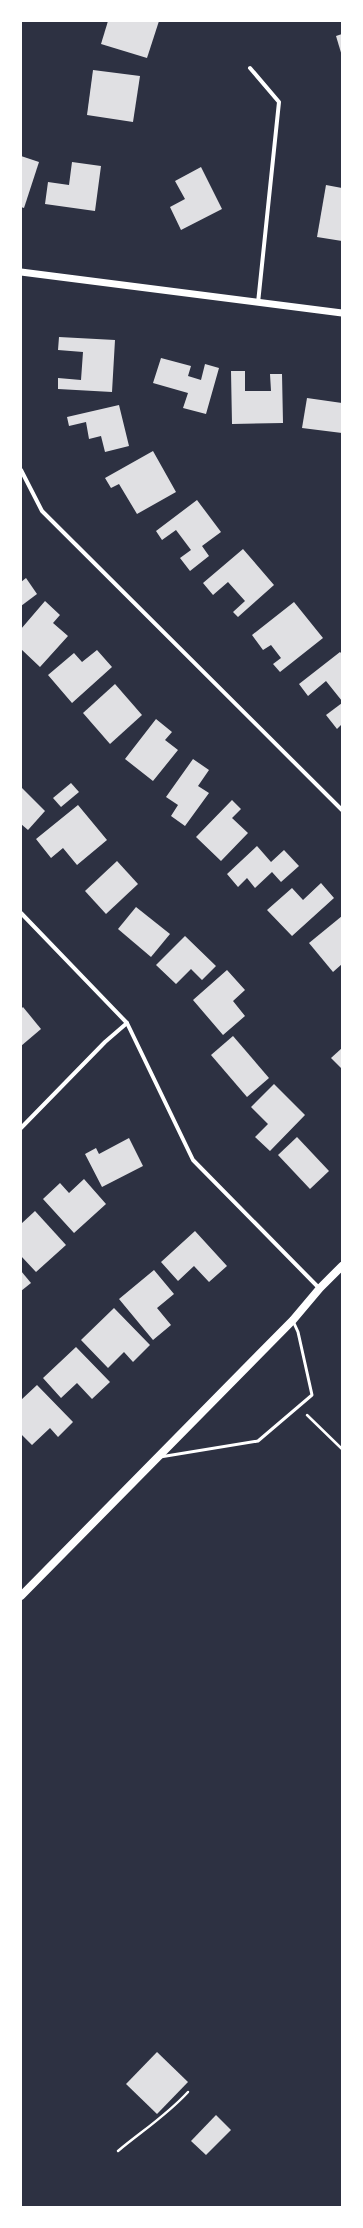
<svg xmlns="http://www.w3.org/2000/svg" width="363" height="2228" viewBox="0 0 363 2228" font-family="'Source Sans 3',sans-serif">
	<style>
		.building { fill: #e0e0e3 }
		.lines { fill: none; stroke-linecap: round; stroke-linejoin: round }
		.path { stroke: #fff; stroke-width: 2.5 }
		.service { stroke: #fff; stroke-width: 3 }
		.minor { stroke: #fff; stroke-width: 4 }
		.tertiary { stroke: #fff; stroke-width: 7 }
		.secondary { stroke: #fff; stroke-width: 8 }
	</style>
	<rect width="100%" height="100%" fill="#2d3142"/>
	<!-- building -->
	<g class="building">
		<polygon points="108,21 159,21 147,58 101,44"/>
		<polygon points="342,34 342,56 336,36"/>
		<polygon points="93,70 140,76 133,122 87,115"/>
		<polygon points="21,156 39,162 24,208 21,207"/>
		<polygon points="72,162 101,166 95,211 45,204 48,182 69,185"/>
		<polygon points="201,167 222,209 181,230 170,207 185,199 175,181"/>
		<polygon points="326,185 342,188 342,241 317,237"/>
		<polygon points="59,337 115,340 112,392 58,389 58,378 81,380 83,352 58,350"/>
		<polygon points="161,358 191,366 188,376 201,380 205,364 219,368 206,414 183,408 188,393 153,383"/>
		<polygon points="231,371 245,371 245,391 271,391 270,374 282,374 283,423 232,424"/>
		<polygon points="307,398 342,403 342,433 302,428"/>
		<polygon points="119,405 129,446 105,452 101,436 89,439 86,422 69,426 67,417"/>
		<polygon points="153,451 176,492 137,514 119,484 111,488 105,478"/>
		<polygon points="197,500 221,532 202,546 209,556 190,571 180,558 191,550 176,530 162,540 156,531"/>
		<polygon points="243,549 274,585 238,617 233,612 245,601 228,582 213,595 203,583"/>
		<polygon points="26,578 37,594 21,606 21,582"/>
		<polygon points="45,601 60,615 53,623 68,636 40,667 21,649 21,629"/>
		<polygon points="294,602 323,638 280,672 273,664 281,658 271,645 263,650 252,635"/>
		<polygon points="97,650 112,667 72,703 48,675 74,653 82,662"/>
		<polygon points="340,652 342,654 342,701 326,681 308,696 299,684"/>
		<polygon points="115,684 142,715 110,744 83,713"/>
		<polygon points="342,703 342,724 337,729 326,715"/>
		<polygon points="156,719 172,732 165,740 178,750 153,781 125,759"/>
		<polygon points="193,759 209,770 198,786 209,793 185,826 171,816 178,805 166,797"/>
		<polygon points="71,783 79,792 61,807 53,798"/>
		<polygon points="21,787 45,811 28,830 21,824"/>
		<polygon points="232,800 241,809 232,818 248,833 221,861 196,837"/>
		<polygon points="78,805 107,840 77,865 63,848 51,858 36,839"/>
		<polygon points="257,846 271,862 284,850 299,866 281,882 272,872 255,888 247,878 238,887 227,874"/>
		<polygon points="117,861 138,884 106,914 85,891"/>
		<polygon points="321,883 334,898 292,936 267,910 292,888 303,900"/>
		<polygon points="136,907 170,934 151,957 118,929"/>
		<polygon points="342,916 342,964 333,972 309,943"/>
		<polygon points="185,936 216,966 202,980 191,969 176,984 156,965"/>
		<polygon points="227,970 245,990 233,1001 245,1016 223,1035 193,1000"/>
		<polygon points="23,1007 41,1029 21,1046 21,1009"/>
		<polygon points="233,1036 269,1078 247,1097 211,1055"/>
		<polygon points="342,1048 342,1069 331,1058"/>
		<polygon points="274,1084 305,1115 270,1151 255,1137 268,1124 251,1107"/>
		<polygon points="297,1137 329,1171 310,1189 278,1155"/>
		<polygon points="129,1138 143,1166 102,1187 85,1154 96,1148 99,1154"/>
		<polygon points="84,1179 106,1204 74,1233 43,1199 60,1183 69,1193"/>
		<polygon points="35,1211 66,1245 36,1272 21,1256 21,1224"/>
		<polygon points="195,1231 227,1266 209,1282 194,1266 178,1281 161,1262"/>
		<polygon points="154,1270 174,1294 157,1308 171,1325 153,1340 119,1299"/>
		<polygon points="21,1271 31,1283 21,1291"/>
		<polygon points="114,1308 150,1345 133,1362 124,1352 108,1368 81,1340"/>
		<polygon points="76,1347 110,1382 92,1399 77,1383 61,1398 43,1378"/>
		<polygon points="37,1385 73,1422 58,1437 50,1428 32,1445 21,1434 21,1400"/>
		<polygon points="157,2052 188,2082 157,2114 126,2084"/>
		<polygon points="216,2115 231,2130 206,2155 191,2141"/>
	</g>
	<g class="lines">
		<!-- path -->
		<g class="path">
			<polyline points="307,1415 342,1449"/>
			<path d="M118 2151C142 2131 167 2115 188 2092"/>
		</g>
		<!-- service -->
		<polyline class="service" points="160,1457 258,1441 312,1395 298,1332 293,1321"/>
		<!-- minor -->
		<g class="minor">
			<polyline points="250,68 279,102 258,303"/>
			<polyline points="21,470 42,511 342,810"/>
			<polyline points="21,913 127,1023 193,1160 319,1288"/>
			<polyline points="21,1128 105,1042 127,1023"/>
		</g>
		<!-- tertiary -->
		<polyline class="tertiary" points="21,272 342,313"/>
		<!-- secondary -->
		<polyline class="secondary" points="21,1596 293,1320 320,1288 342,1266"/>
	</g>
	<!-- border -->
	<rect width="363" height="2228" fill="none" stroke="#ffffff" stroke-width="44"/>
</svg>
